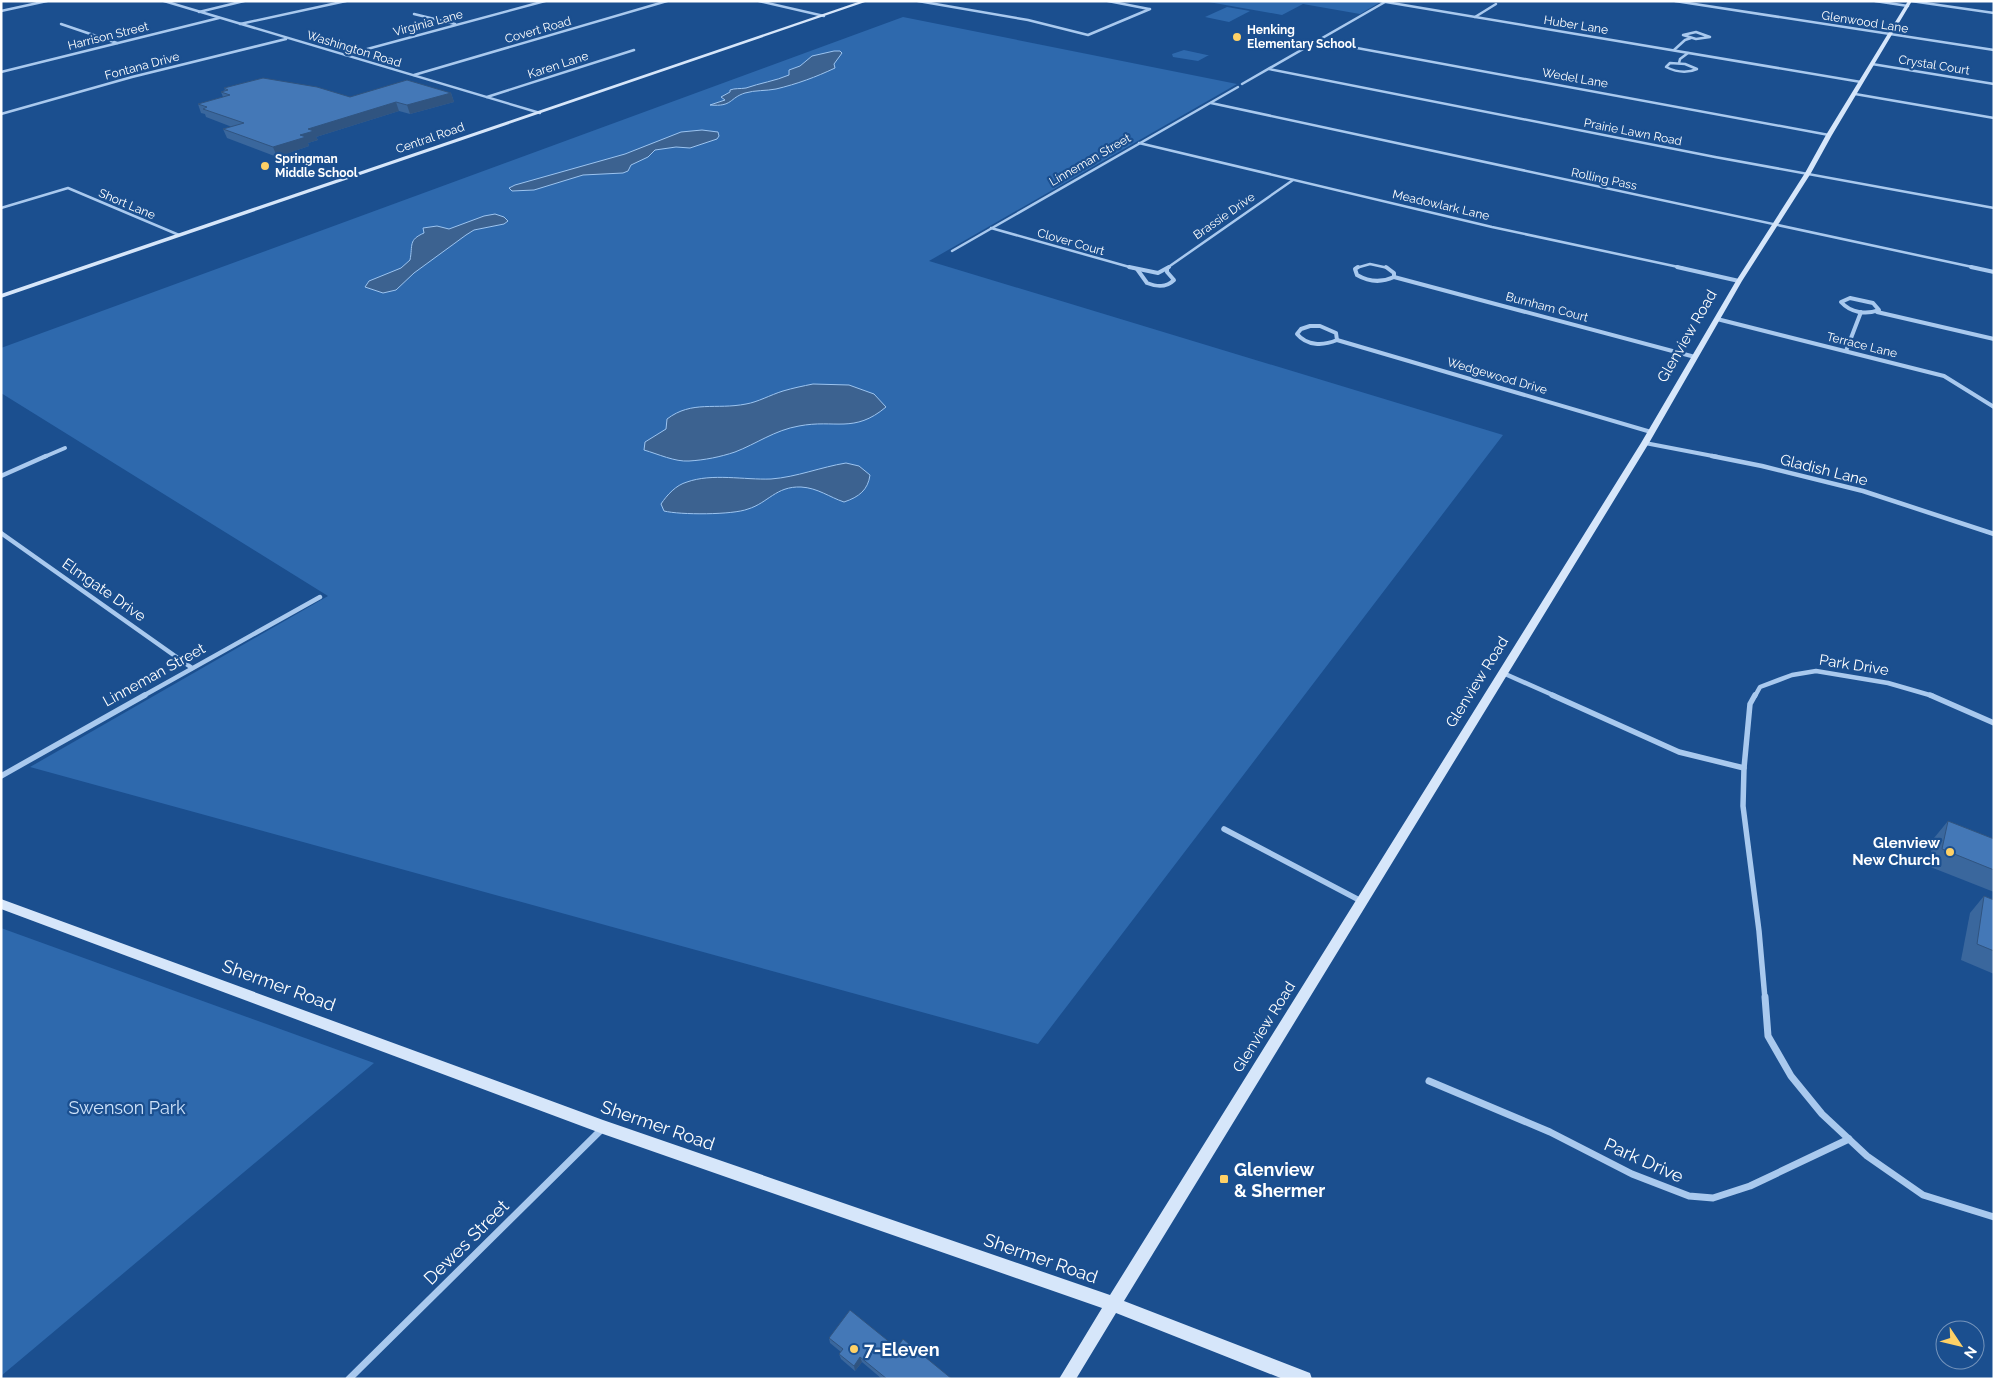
<svg xmlns="http://www.w3.org/2000/svg" width="1995" height="1380" viewBox="0 0 1995 1380" font-family="Raleway,sans-serif">
	<style>
		.green { fill: #2e69ad }
		.water { fill: #3c6290; stroke: #9cc4f0 }
		.lines { fill: none; stroke-linecap: round; stroke-linejoin: round }
		.minor-far4 { stroke: #a9c9ee; stroke-width: 2.5 }
		.minor-far3 { stroke: #a9c9ee; stroke-width: 4 }
		.minor-far2 { stroke: #a9c9ee; stroke-width: 4.5 }
		.minor-far1 { stroke: #a9c9ee; stroke-width: 5.5 }
		.minor { stroke: #a9c9ee; stroke-width: 7 }
		.secondary { fill: #d6e6fa; fill-rule: evenodd }
		.wall { fill: #3a679d }
		.shaded-wall { fill: #305480 }
		.building { fill: #4478b7; stroke: #305480 }
		.poi-dot { fill: #ffd166; stroke: #1b4f8f; stroke-width: 2 }
		.labels { text-anchor: middle; dominant-baseline: central; stroke-width: 4.5; stroke-linejoin: round; paint-order: stroke }
		.far-street-label { font-size: 12px; fill: #fff; stroke: #1b4f8f }
		.far-poi-label { font-size: 12px; font-weight: bold; fill: #fff; stroke: #1b4f8f; text-anchor: start }
		.street-label { font-size: 15px; fill: #fff; stroke: #1b4f8f }
		.poi-label { font-size: 15px; font-weight: bold; fill: #fff; stroke: #1b4f8f; text-anchor: end }
		.near-street-label { font-size: 18px; fill: #fff; stroke: #1b4f8f }
		.near-park-label { font-size: 18px; fill: #cfe3fa; stroke: #1b4f8f }
		.near-poi-label { font-size: 18px; font-weight: bold; fill: #fff; stroke: #1b4f8f; text-anchor: start }
	</style>
	<rect width="100%" height="100%" fill="#1b4f8f"/>
	<!-- green -->
	<g class="green">
		<polygon points="1203,1 1382,1 1360,14 1303,4 1282,15"/>
		<polygon points="1227,7 1250,11 1229,22 1205,17"/>
		<polygon points="903,17 1237,84 929,261 1503,435 1038,1044 30,767 328,596 1,393 1,348"/>
		<polygon points="1184,50 1207,55 1209,55 1198,61 1173,57 1172,54"/>
		<polygon points="1,928 374,1063 1,1376"/>
	</g>
	<!-- water -->
	<g class="water">
		<path d="M834 51H840L842 53 834 64 835 68C816 77 797 84 776 89 766 91 755 90 745 93 729 98 733 107 710 105L725 100 721 97 730 92V90C735 88 740 89 746 88 760 83 775 81 789 75V70L800 66 812 56Z"/>
		<polygon points="702,130 718,132 719,136 717,139 690,148 676,147 655,150 648,157 631,165 628,171 623,173 583,175 534,190 512,191 509,188 515,185 625,154 681,132"/>
		<path d="M495 214 504 217 508 221 504 224 474 230 466 235 414 273 396 290 383 293 365 287 369 281 401 268 410 260C413 245 408 240 424 233L423 228 437 226 449 229 484 216Z"/>
		<path d="M813 384 849 385 874 394 886 407C854 434 835 419 799 426 775 430 756 444 735 452 720 457 705 460 689 461 675 462 658 454 644 450L645 442 666 429 667 419C692 400 716 410 746 404 758 402 770 395 783 391 793 388 803 386 813 384Z"/>
		<path d="M846 463 859 466 870 475C868 490 859 497 844 502 829 497 818 488 801 487 776 486 768 503 748 509 733 515 680 515 664 511L661 504C667 495 676 485 687 482 712 473 744 480 771 479 797 477 821 467 846 463Z"/>
	</g>
	<g class="lines">
		<!-- minor-far4 -->
		<g class="minor-far4">
			<polyline points="164,1 540,113"/>
			<polyline points="759,1 824,16"/>
			<polyline points="918,1 1028,20 1088,35 1150,9"/>
			<polyline points="1108,1 1149,9"/>
			<polyline points="1380,1 1861,82"/>
			<polyline points="1675,1 1994,50"/>
			<polyline points="1875,1 1908,6"/>
			<polyline points="1911,1 1994,13"/>
			<polyline points="1,11 47,1"/>
			<polyline points="199,12 244,1"/>
			<polyline points="414,14 455,24"/>
			<polyline points="1475,17 1496,4"/>
			<polyline points="61,24 117,43"/>
			<polyline points="240,24 346,1"/>
			<polygon points="1696,32 1710,37 1696,39 1683,35"/>
			<polyline points="1319,41 1829,135"/>
			<polyline points="1674,50 1685,40 1691,38"/>
			<polyline points="345,55 545,1"/>
			<path d="M1670 63 1685 64 1697 69C1686 74 1676 72 1666 67Z"/>
			<polyline points="1679,63 1680,59 1688,53"/>
			<polyline points="1872,64 1994,84"/>
			<polyline points="1269,69 1715,157 1994,208"/>
			<polyline points="1,72 219,18"/>
			<polyline points="414,75 667,1"/>
			<polyline points="1242,84 1385,2"/>
			<polyline points="1855,94 1994,118"/>
			<polyline points="487,97 634,50"/>
			<polyline points="1211,103 1977,268"/>
			<polyline points="1,114 132,77 286,39"/>
			<polyline points="1139,143 1492,227 1683,268"/>
			<polyline points="1,208 68,188 179,235"/>
			<polyline points="991,228 1133,268"/>
			<polyline points="952,251 1238,87"/>
			<polyline points="1167,268 1293,180"/>
			<polyline points="1356,268 1370,264 1388,268"/>
		</g>
		<!-- minor-far3 -->
		<g class="minor-far3">
			<polyline points="1129,267 1158,273 1169,267"/>
			<path d="M1358 267 1355 269 1357 275C1369 282 1381 283 1394 277"/>
			<polyline points="1386,267 1394,273 1394,277"/>
			<polyline points="1677,267 1739,281"/>
			<polyline points="1971,267 1994,272"/>
			<path d="M1137 269 1147 283C1157 287 1166 288 1174 280L1167 272V269"/>
			<polyline points="1394,277 1695,357"/>
			<path d="M1850 298 1873 303 1879 310C1866 315 1851 313 1841 302Z"/>
			<polyline points="1877,312 1994,339"/>
			<polyline points="1717,319 1944,376 1994,407"/>
			<path d="M1310 326H1320L1336 333 1337 340C1323 346 1307 346 1297 334L1301 329Z"/>
			<polyline points="1337,340 1651,432"/>
			<polyline points="1846,351 1861,312"/>
			<polyline points="1645,443 1718,457"/>
			<polyline points="44,457 65,448"/>
		</g>
		<!-- minor-far2 -->
		<g class="minor-far2">
			<polyline points="1712,456 1762,466 1863,491 1994,534"/>
			<polyline points="1,476 46,456"/>
			<polyline points="1,533 192,668"/>
			<polyline points="1503,673 1555,696"/>
			<polyline points="143,696 320,597"/>
			<polyline points="1755,696 1760,687 1792,675 1816,671 1888,683 1933,696"/>
		</g>
		<!-- minor-far1 -->
		<g class="minor-far1">
			<polyline points="1552,695 1679,752 1744,768"/>
			<polyline points="1755,695 1750,704 1744,768 1743,806 1759,931 1765,999"/>
			<polyline points="1930,695 1994,723"/>
			<polyline points="1,776 145,695"/>
			<polyline points="1224,829 1361,901"/>
		</g>
		<!-- minor -->
		<g class="minor">
			<polyline points="1765,997 1768,1036 1791,1076 1822,1114 1867,1156 1923,1195 1994,1217"/>
			<polyline points="1429,1081 1550,1132 1632,1174 1689,1196 1713,1198 1750,1186 1849,1139"/>
			<polyline points="349,1379 603,1128"/>
		</g>
		<!-- secondary -->
		<g class="secondary">
			<polygon points="861,1 868,1 1,298 1,294"/>
			<polygon points="1908,1 1912,1 1832,135 1811,173 1742,281 1649,443 1124,1301 1310,1373 1312,1379 1283,1379 1116,1313 1076,1379 1059,1379 1102,1308 603,1134 1,909 1,899 603,1120 1110,1295 1641,443 1736,281 1805,173 1826,135"/>
		</g>
	</g>
	<!-- wall -->
	<g class="wall">
		<polygon points="224,88 350,97 451,93 454,102 410,114 399,111 316,137 318,140 308,143 309,146 277,157 227,138 223,129 232,127 206,117 205,114 201,113 198,104 223,97 221,92 225,90"/>
		<polygon points="1948,821 1994,839 1994,892 1928,866 1934,838"/>
		<polygon points="1984,896 1994,900 1994,974 1961,960 1970,913"/>
		<polygon points="829,1338 897,1348 952,1379 882,1379 862,1362 855,1371 841,1359 839,1354 841,1352 830,1343"/>
	</g>
	<!-- shaded-wall -->
	<g class="shaded-wall">
		<polygon points="451,93 454,102 410,114 407,105"/>
		<polygon points="396,102 399,111 316,137 318,140 308,143 309,146 277,157 273,147 308,129"/>
		<polygon points="860,1357 862,1362 855,1371 854,1366"/>
	</g>
	<!-- building -->
	<g class="building">
		<polygon points="263,78 317,87 350,97 407,80 451,93 407,105 396,102 308,129 314,131 300,135 306,137 273,147 223,129 244,123 203,109 207,107 198,104 230,95 221,92 228,90 224,88"/>
		<polygon points="1948,821 1994,839 1994,870 1942,849"/>
		<polygon points="1984,896 1994,900 1994,951 1977,944"/>
		<polygon points="850,1310 897,1348 903,1339 952,1379 887,1379 860,1357 854,1366 839,1354 843,1349 829,1338"/>
	</g>
	<!-- markers -->
	<g class="poi-dot">
		<circle cx="1237" cy="37" r="5"/>
		<circle cx="265" cy="166" r="5"/>
		<circle cx="1950" cy="852" r="5"/>
		<rect x="1219" y="1174" width="10" height="10" rx="2.5"/>
		<circle cx="854" cy="1349" r="5"/>
	</g>
	<g class="labels">
		<!-- far-street labels -->
		<g class="far-street-label">
			<text transform="translate(1865 22) rotate(9)">Glenwood Lane</text>
			<text transform="translate(428 23) rotate(-15)">Virginia Lane</text>
			<text transform="translate(1576 25) rotate(9)">Huber Lane</text>
			<text transform="translate(538 30) rotate(-16)">Covert Road</text>
			<text transform="translate(108 36) rotate(-14)">Harrison Street</text>
			<text transform="translate(354 49) rotate(17)">Washington Road</text>
			<text transform="translate(558 65) rotate(-18)">Karen Lane</text>
			<text transform="translate(1934 65) rotate(9)">Crystal Court</text>
			<text transform="translate(142 66) rotate(-15)">Fontana Drive</text>
			<text transform="translate(1575 78) rotate(10)">Wedel Lane</text>
			<text transform="translate(1633 132) rotate(11)">Prairie Lawn Road</text>
			<text transform="translate(430 138) rotate(-19)">Central Road</text>
			<text transform="translate(1090 160) rotate(-30)">Linneman Street</text>
			<text transform="translate(1604 179) rotate(12)">Rolling Pass</text>
			<text transform="translate(127 204) rotate(23)">Short Lane</text>
			<text transform="translate(1441 205) rotate(13)">Meadowlark Lane</text>
			<text transform="translate(1224 216) rotate(-35)">Brassie Drive</text>
			<text transform="translate(1071 242) rotate(16)">Clover Court</text>
			<text transform="translate(1547 307) rotate(15)">Burnham Court</text>
			<text transform="translate(1862 345) rotate(14)">Terrace Lane</text>
			<text transform="translate(1497 376) rotate(16)">Wedgewood Drive</text>
		</g>
		<!-- far-poi labels -->
		<g class="far-poi-label">
			<text x="1247" y="30">Henking<tspan x="1247" dy="14">Elementary School</tspan></text>
			<text x="275" y="159">Springman<tspan x="275" dy="14">Middle School</tspan></text>
		</g>
		<!-- street labels -->
		<g class="street-label">
			<text transform="translate(1687 336) rotate(-60)">Glenview Road</text>
			<text transform="translate(1824 470) rotate(14)">Gladish Lane</text>
			<text transform="translate(104 590) rotate(35)">Elmgate Drive</text>
			<text transform="translate(1854 665) rotate(9)">Park Drive</text>
			<text transform="translate(154 675) rotate(-29)">Linneman Street</text>
			<text transform="translate(1477 682) rotate(-58)">Glenview Road</text>
			<text transform="translate(1264 1027) rotate(-58)">Glenview Road</text>
		</g>
		<!-- poi labels -->
		<g class="poi-label">
			<text x="1940" y="843">Glenview<tspan x="1940" dy="17">New Church</tspan></text>
		</g>
		<!-- near-street labels -->
		<g class="near-street-label">
			<text transform="translate(279 985) rotate(20)">Shermer Road</text>
			<text transform="translate(658 1125) rotate(19)">Shermer Road</text>
			<text transform="translate(1644 1160) rotate(24)">Park Drive</text>
			<text transform="translate(466 1242) rotate(-45)">Dewes Street</text>
			<text transform="translate(1041 1258) rotate(19)">Shermer Road</text>
		</g>
		<!-- near-park labels -->
		<g class="near-park-label">
			<text x="127" y="1107">Swenson Park</text>
		</g>
		<!-- near-poi labels -->
		<g class="near-poi-label">
			<text x="1234" y="1169">Glenview<tspan x="1234" dy="21">&amp; Shermer</tspan></text>
			<text x="864" y="1349">7-Eleven</text>
		</g>
	</g>
	<!-- border -->
	<rect width="1995" height="1380" fill="none" stroke="#ffffff" stroke-width="5"/>
	<!-- north arrow -->
	<g transform="translate(1960 1345) rotate(125)"><circle r="24" fill="#1b4f8f" stroke="#7695bc"/>
	<path d="M0-4L9 19L0 12L-9 19Z" fill="#ffd166"/>
	<text y="-8" font-size="14" font-weight="bold" text-anchor="middle" fill="#ffffff">N</text>
	</g>
</svg>
